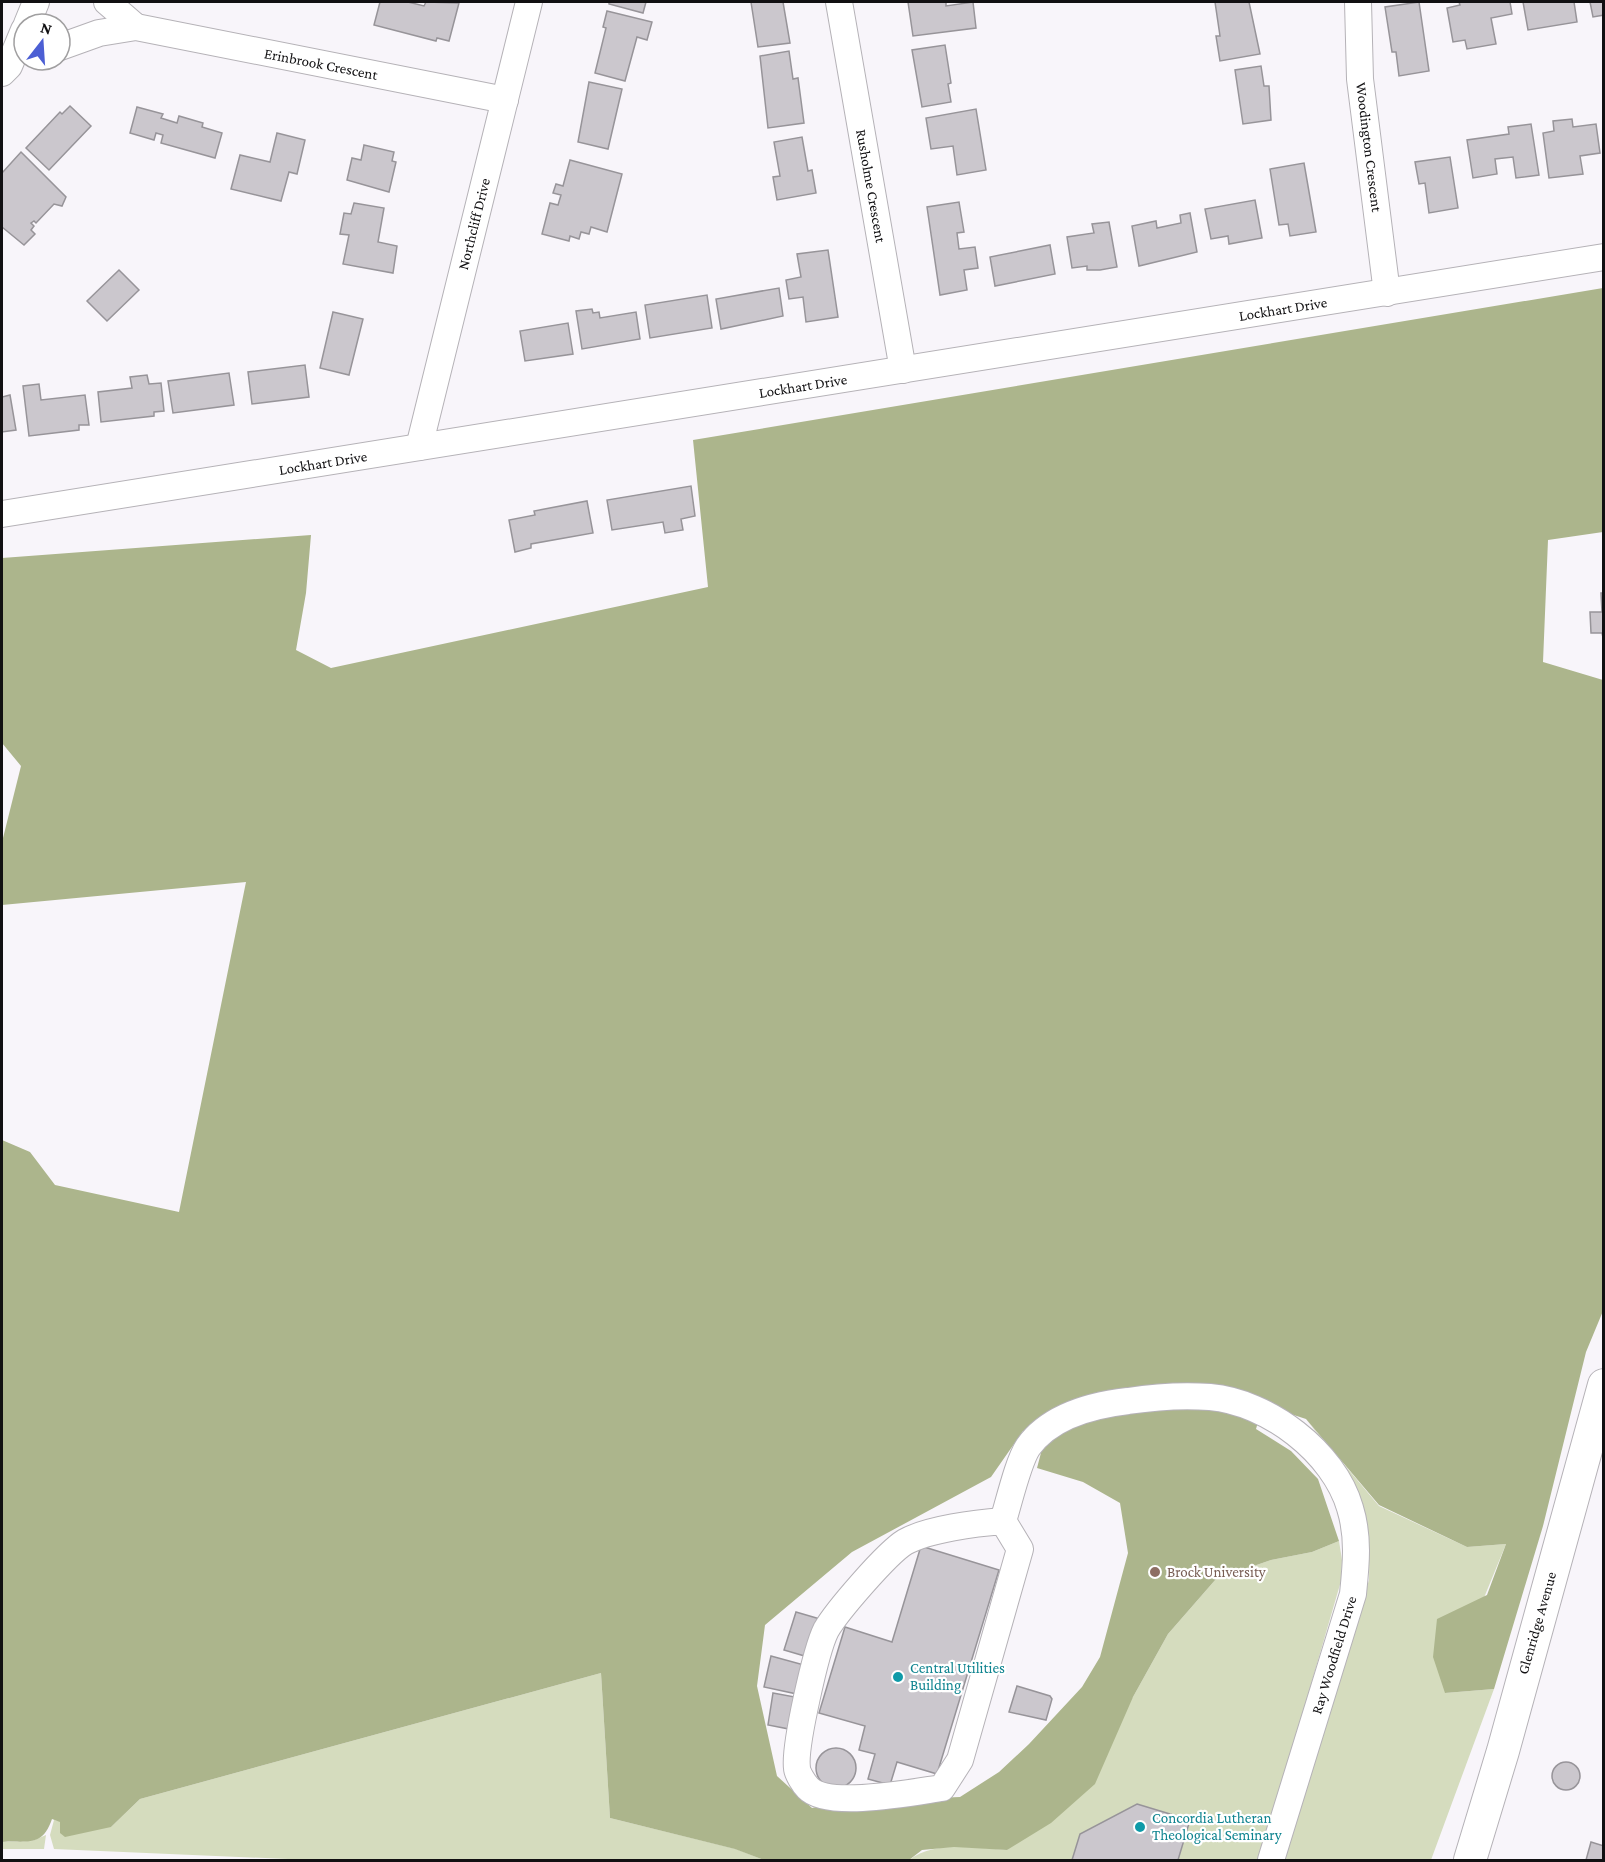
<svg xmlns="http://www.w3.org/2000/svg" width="1605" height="1862" viewBox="0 0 1605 1862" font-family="'Crimson Pro',serif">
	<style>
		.green { fill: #d5dcbe }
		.forest { fill: #acb58c; fill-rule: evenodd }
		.building { fill: #cbc7cd; stroke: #979499; stroke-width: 1.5 }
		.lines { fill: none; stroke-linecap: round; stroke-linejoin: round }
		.minor-casing { stroke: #b5b2b7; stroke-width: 28 }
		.major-casing { stroke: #b5b2b7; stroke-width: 34 }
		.minor { stroke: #fff; stroke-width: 26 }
		.major { stroke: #fff; stroke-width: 32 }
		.education-dot { fill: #8d6e63; stroke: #fff; stroke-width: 2 }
		.culture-dot { fill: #0f9aa8; stroke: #fff; stroke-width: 2 }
		.labels { text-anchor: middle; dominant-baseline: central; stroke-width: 4.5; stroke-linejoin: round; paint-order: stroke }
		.street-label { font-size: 15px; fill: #111012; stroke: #fff }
		.education-label { font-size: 15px; fill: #785e54; stroke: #fff; text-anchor: start }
		.culture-label { font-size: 15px; fill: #0d838f; stroke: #fff; text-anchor: start }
	</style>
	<rect width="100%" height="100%" fill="#f8f5fa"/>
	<!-- green -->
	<g class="green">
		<path d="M1306 1419 1379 1506 1467 1547 1506 1544 1445 1693 1494 1689 1431 1860H1284L1369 1580C1371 1500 1353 1480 1306 1419Z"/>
		<path d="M1339 1541 1342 1560 1341 1581 1267 1836 1261 1841 1265 1845 1260 1860H1178L1190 1820 1137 1804 1080 1834 1072 1860H909C935 1840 975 1848 1007 1850L1133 1697 1168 1634 1216 1579 1271 1560 1312 1552Z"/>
		<polygon points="601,1673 610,1818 736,1849 764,1860 311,1860 54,1849 50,1835 54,1820 111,1827 140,1799"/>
		<polygon points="46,1835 44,1849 2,1849 2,1842 32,1841"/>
	</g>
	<!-- forest -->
	<path class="forest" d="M1603 288V532L1548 540 1543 662 1603 680V1311L1586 1352 1543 1526 1494 1689 1445 1693 1433 1657 1437 1619 1487 1595 1506 1544 1467 1547 1379 1505 1306 1419 1263 1405 1256 1429 1291 1451 1318 1479 1339 1541 1312 1552 1271 1560 1216 1579 1168 1634 1133 1697 1095 1784 1051 1823 1007 1850 954 1847 922 1850 909 1860H764L735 1849 610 1818 601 1673 140 1799 111 1827 65 1837 60 1833V1822L52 1819C42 1848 28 1840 2 1842V1140L30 1152 55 1185 179 1212 246 882 2 905V842L21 766 2 743V558L311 535 306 593 296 650 331 668 708 587 693 440ZM1023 1431 1042 1449 1037 1468 1083 1482 1120 1503 1128 1553 1100 1657 1082 1687 1029 1744 999 1772 960 1797 839 1802 812 1808 777 1776 757 1686 765 1625 852 1552 991 1477Z"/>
	<!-- building -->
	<g class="building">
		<polygon points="380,2 408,2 424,6 426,2 459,3 449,41 437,38 436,41 374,25"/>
		<polygon points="609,2 646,2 643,13 609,4"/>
		<polygon points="751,2 783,2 790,43 758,47"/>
		<polygon points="908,2 946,2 946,6 973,2 976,28 913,36"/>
		<polygon points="1215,2 1249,2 1260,54 1220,61 1216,36 1220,36"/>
		<polygon points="1419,2 1429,71 1399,76 1396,52 1392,52 1385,7"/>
		<polygon points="1459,2 1510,2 1512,14 1491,18 1496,44 1467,49 1465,40 1453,42 1447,8 1460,5"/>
		<polygon points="1523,2 1574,2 1577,22 1528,30"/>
		<polygon points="1590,2 1604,2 1604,15 1593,17"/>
		<polygon points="607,11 652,22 647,40 637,37 625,81 595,73 606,28 603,27"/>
		<polygon points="945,45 951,83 948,84 951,102 922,107 912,50"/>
		<polygon points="789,51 793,79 798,78 804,123 768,128 760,56"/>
		<polygon points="1261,66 1264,86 1269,86 1271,120 1243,124 1235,70"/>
		<polygon points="589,82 622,89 608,149 578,142"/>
		<polygon points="70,106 91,126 49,170 26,148 60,112 62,114"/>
		<polygon points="137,107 163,114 161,118 177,123 179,116 203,123 202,127 222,133 215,158 161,143 163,135 156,133 154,140 130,133"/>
		<polygon points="976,109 986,170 957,175 953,146 931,149 926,118"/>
		<polygon points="1572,119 1573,127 1596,124 1600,153 1580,156 1583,174 1549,178 1543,133 1554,131 1553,121"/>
		<polygon points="1531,124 1539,175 1516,178 1513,157 1495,159 1497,174 1473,178 1467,140 1509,134 1508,127"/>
		<polygon points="277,133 305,140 297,174 289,172 281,201 231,189 240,155 270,162"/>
		<polygon points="802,137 808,171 812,170 816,193 777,200 773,177 780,176 774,142"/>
		<polygon points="364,145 394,152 392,161 396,162 389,192 347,180 352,158 361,160"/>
		<polygon points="21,152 66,197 62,206 54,204 36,223 34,221 31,223 34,226 31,230 35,234 24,245 2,227 2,173"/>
		<polygon points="1450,157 1458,208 1429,213 1425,183 1419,184 1415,162"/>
		<polygon points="570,160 622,174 607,232 591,227 589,234 581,232 579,239 570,236 569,241 542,234 550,203 558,205 561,195 553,193 556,184 563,186"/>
		<polygon points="1304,163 1316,232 1290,236 1288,224 1279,225 1270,169"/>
		<polygon points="1255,200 1262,238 1229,244 1228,236 1211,239 1205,209"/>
		<polygon points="959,202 964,232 957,233 959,249 975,247 978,268 964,270 967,290 940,295 927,207"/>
		<polygon points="354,203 384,208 378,242 397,246 393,273 343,264 349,235 340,234 344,213 351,214"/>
		<polygon points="1190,213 1197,252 1139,266 1132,226 1156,221 1157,228 1181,223 1180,215"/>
		<polygon points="1109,222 1117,267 1100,270 1087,270 1087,266 1072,268 1067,237 1094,233 1092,224"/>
		<polygon points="1050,245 1055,274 995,286 990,257"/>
		<polygon points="828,250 838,317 806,322 803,297 789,299 786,280 801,277 797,254"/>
		<polygon points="119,270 139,290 107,321 87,301"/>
		<polygon points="779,288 783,316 721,329 716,299"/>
		<polygon points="707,295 712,328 650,338 645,305"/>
		<polygon points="592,309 593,313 599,312 600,318 636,312 640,339 582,349 576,311"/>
		<polygon points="333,312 363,319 349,375 320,368"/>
		<polygon points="568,323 573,354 525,361 520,331"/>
		<polygon points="305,365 309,397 252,404 248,372"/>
		<polygon points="229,373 234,405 173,413 168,381"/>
		<polygon points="147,375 149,384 161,383 164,411 154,412 154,416 101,422 98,392 132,388 130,377"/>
		<polygon points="39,384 41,400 85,395 89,425 79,425 79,430 29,436 23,386"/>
		<polygon points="10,395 16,430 2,432 2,397"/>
		<polygon points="691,486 695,516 681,519 683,530 665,533 663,522 612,530 607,500"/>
		<polygon points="587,501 593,533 531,544 531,548 515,552 509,520 535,515 534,511"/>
		<polygon points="1601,593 1604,593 1604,642 1602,633 1591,633 1590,612 1602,612"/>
		<polygon points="921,1546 999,1570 937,1774 897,1762 890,1785 868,1779 875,1754 859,1750 865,1726 819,1713 845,1627 892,1642"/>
		<polygon points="796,1612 820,1619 808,1657 784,1650"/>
		<polygon points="771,1656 804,1665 797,1694 764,1687"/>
		<polygon points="1017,1686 1050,1696 1052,1699 1046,1720 1009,1712"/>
		<polygon points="773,1693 795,1697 789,1729 768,1725"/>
		<circle cx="836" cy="1768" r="20"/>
		<circle cx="1566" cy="1776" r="14"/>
		<polygon points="1137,1804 1190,1820 1178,1860 1072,1860 1080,1834"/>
		<polygon points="1591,1842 1604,1846 1604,1860 1586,1860"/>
	</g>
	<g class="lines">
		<defs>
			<g id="minor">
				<polyline points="107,2 136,27"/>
				<polyline points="839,2 903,370"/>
				<polyline points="1358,2 1360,79 1387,293"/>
				<polyline points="27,24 36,2"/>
				<polyline points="60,47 99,33 136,27 505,100"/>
				<polyline points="2,73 9,66 24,30"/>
				<polyline points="419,447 529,2"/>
				<polyline points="2,514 1604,257"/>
				<path d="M1003 1521C1009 1502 1018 1462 1028 1447 1050 1416 1093 1405 1128 1401 1154 1397 1184 1395 1210 1397 1268 1402 1334 1452 1350 1508 1359 1537 1356 1565 1353 1594L1271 1860"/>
				<path d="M1003 1521 1020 1549 960 1760 942 1788C914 1792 828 1809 808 1788 804 1784 797 1773 797 1768 794 1747 816 1650 826 1630 837 1611 887 1553 905 1542 928 1529 977 1523 1003 1521Z"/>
			</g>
			<polyline id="major" points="1470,1860 1503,1751 1604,1385"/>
		</defs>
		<!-- minor casing -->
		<use href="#minor" class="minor-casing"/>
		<!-- major casing -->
		<use href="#major" class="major-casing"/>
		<!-- minor -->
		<use href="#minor" class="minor"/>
		<!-- major -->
		<use href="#major" class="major"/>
	</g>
	<!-- markers -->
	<circle class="education-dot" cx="1155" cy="1572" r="6"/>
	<g class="culture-dot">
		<circle cx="898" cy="1677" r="6"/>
		<circle cx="1140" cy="1827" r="6"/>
	</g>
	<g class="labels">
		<!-- street labels -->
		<g class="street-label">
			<text transform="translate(321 64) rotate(11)">Erinbrook Crescent</text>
			<text transform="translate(1369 147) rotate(83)">Woodington Crescent</text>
			<text transform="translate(871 186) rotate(80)">Rusholme Crescent</text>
			<text transform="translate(474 224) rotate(-76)">Northcliff Drive</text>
			<text transform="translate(1283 309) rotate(-9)">Lockhart Drive</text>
			<text transform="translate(803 386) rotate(-9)">Lockhart Drive</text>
			<text transform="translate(323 463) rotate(-9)">Lockhart Drive</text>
			<text transform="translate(1537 1623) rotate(-74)">Glenridge Avenue</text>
			<text transform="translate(1334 1655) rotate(-73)">Ray Woodfield Drive</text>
		</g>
		<!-- education labels -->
		<g class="education-label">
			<text x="1167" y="1572">Brock University</text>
		</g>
		<!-- culture labels -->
		<g class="culture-label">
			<text x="910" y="1668">Central Utilities<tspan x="910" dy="17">Building</tspan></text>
			<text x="1152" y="1818">Concordia Lutheran<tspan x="1152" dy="17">Theological Seminary</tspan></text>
		</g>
	</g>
	<!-- border -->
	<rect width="1605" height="1862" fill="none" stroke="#111012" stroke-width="6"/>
	<!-- north arrow -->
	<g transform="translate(42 42) rotate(17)"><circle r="28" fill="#ffffff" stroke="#a09fa0" stroke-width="1.5"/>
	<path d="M0-4.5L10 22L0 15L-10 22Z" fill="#4c5fd4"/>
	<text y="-9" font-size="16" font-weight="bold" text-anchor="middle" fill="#111012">N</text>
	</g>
</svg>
